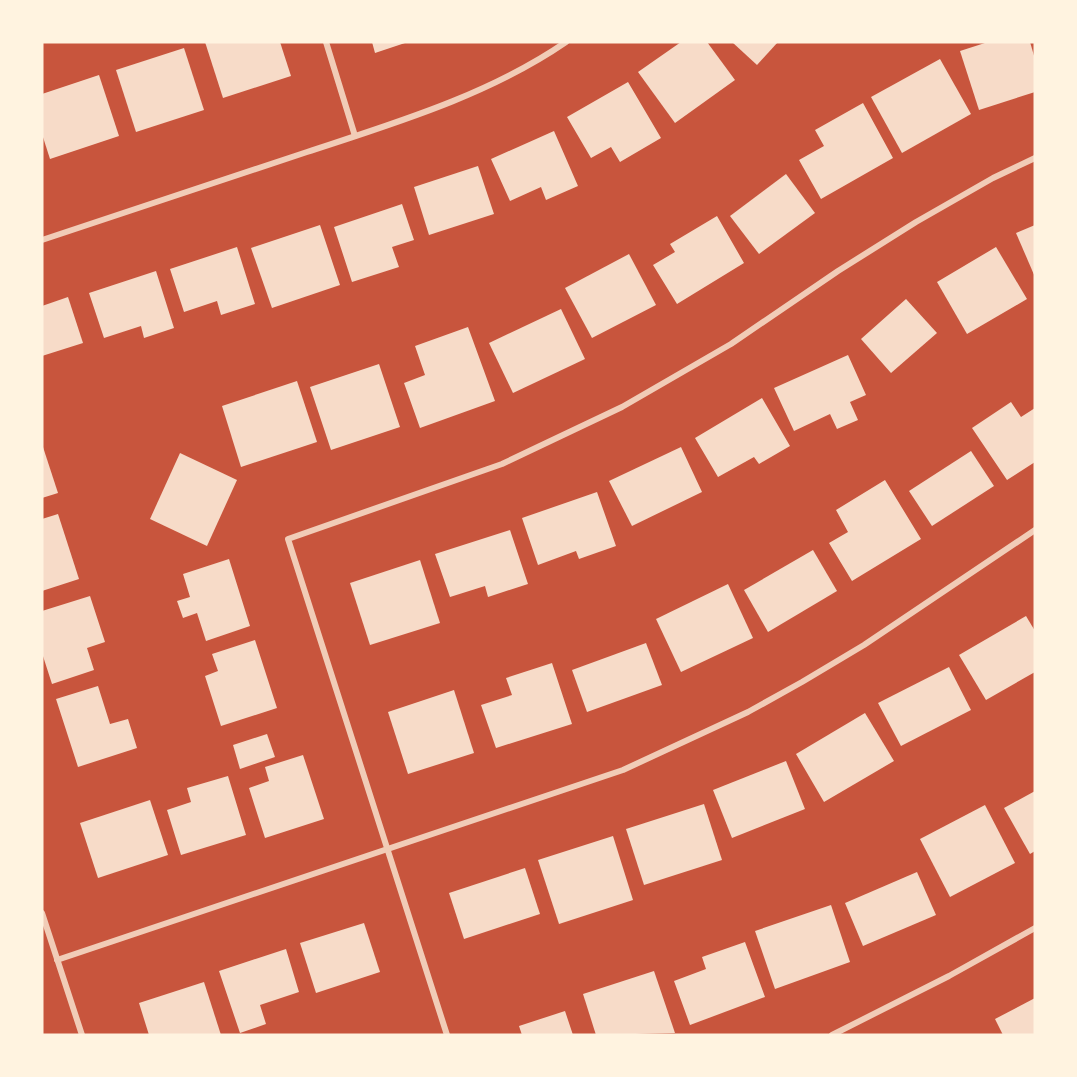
<svg xmlns="http://www.w3.org/2000/svg" width="1077" height="1077" viewBox="0 0 1077 1077" font-family="'Noto Sans',sans-serif">
	<style>
		.building { fill: #f7dbc8 }
		.lines { fill: none; stroke-linecap: round; stroke-linejoin: round }
		.minor { stroke: #f1ccb7; stroke-width: 6 }
	</style>
	<rect width="100%" height="100%" fill="#c8553d"/>
	<!-- building -->
	<g class="building">
		<polygon points="205,42 280,42 291,76 223,98"/>
		<polygon points="372,42 408,42 375,53"/>
		<polygon points="681,42 707,42 735,80 675,123 638,72"/>
		<polygon points="732,42 778,42 757,65"/>
		<polygon points="988,42 1030,42 1035,59 1035,92 979,110 960,51"/>
		<polygon points="184,48 204,110 136,132 116,70"/>
		<polygon points="940,59 971,114 902,153 871,97"/>
		<polygon points="99,75 119,136 50,159 42,134 42,94"/>
		<polygon points="628,82 661,138 620,162 611,147 591,158 567,117"/>
		<polygon points="863,103 893,158 821,199 799,160 824,146 815,130"/>
		<polygon points="554,131 578,186 546,200 541,187 510,201 491,159"/>
		<polygon points="478,166 494,214 429,235 414,187"/>
		<polygon points="786,174 815,213 759,254 730,216"/>
		<polygon points="402,204 414,240 392,247 399,267 352,282 334,227"/>
		<polygon points="717,216 744,263 677,304 653,265 675,252 670,244"/>
		<polygon points="320,225 340,285 272,308 251,248"/>
		<polygon points="1035,225 1035,277 1016,233"/>
		<polygon points="237,247 255,304 221,315 217,301 184,312 170,269"/>
		<polygon points="996,247 1027,299 967,334 937,282"/>
		<polygon points="629,254 656,305 592,338 565,288"/>
		<polygon points="156,271 174,328 144,338 141,326 104,338 89,293"/>
		<polygon points="68,297 83,343 42,356 42,306"/>
		<polygon points="906,299 937,333 891,373 861,339"/>
		<polygon points="561,309 585,359 513,393 489,343"/>
		<polygon points="468,327 495,401 420,428 404,383 425,375 415,346"/>
		<polygon points="848,355 866,395 850,402 858,420 837,429 830,414 794,431 774,388"/>
		<polygon points="379,364 400,427 331,450 310,387"/>
		<polygon points="297,381 317,442 241,467 222,406"/>
		<polygon points="762,398 790,446 759,464 754,457 718,477 695,438"/>
		<polygon points="1011,402 1021,417 1035,408 1035,462 1007,480 972,428"/>
		<polygon points="42,444 58,493 42,498"/>
		<polygon points="681,447 702,492 632,526 609,481"/>
		<polygon points="971,451 994,486 932,526 909,491"/>
		<polygon points="180,453 237,480 207,546 150,519"/>
		<polygon points="885,480 921,539 852,581 829,543 848,532 836,510"/>
		<polygon points="597,492 616,546 579,559 576,551 538,565 522,518"/>
		<polygon points="58,514 79,579 42,591 42,519"/>
		<polygon points="510,530 528,584 488,597 485,586 450,597 435,554"/>
		<polygon points="813,550 837,591 768,632 744,590"/>
		<polygon points="229,559 250,626 206,641 197,613 183,618 177,601 190,597 183,574"/>
		<polygon points="420,560 440,623 370,645 350,583"/>
		<polygon points="728,584 753,638 681,672 656,619"/>
		<polygon points="90,596 105,642 87,648 94,670 52,684 42,653 42,611"/>
		<polygon points="1026,616 1035,631 1035,672 986,700 959,655"/>
		<polygon points="255,640 277,708 221,726 205,676 218,671 212,654"/>
		<polygon points="646,643 662,685 587,712 572,670"/>
		<polygon points="552,663 572,724 496,748 481,705 512,695 506,678"/>
		<polygon points="949,667 971,710 901,746 878,703"/>
		<polygon points="98,686 110,724 128,719 137,748 78,767 56,699"/>
		<polygon points="454,690 474,753 408,774 388,712"/>
		<polygon points="865,713 894,761 824,802 796,754"/>
		<polygon points="267,734 275,757 240,769 233,745"/>
		<polygon points="303,755 324,819 265,838 249,788 269,781 265,767"/>
		<polygon points="786,761 805,809 732,838 713,790"/>
		<polygon points="228,776 246,835 181,855 167,810 191,802 187,788"/>
		<polygon points="1035,791 1035,851 1030,854 1004,808"/>
		<polygon points="150,800 168,855 98,878 80,823"/>
		<polygon points="704,804 722,860 644,885 626,829"/>
		<polygon points="985,805 1015,863 950,897 920,839"/>
		<polygon points="613,836 633,900 559,924 538,860"/>
		<polygon points="525,868 540,914 464,939 449,893"/>
		<polygon points="917,872 936,915 863,946 845,903"/>
		<polygon points="831,905 850,962 775,989 755,931"/>
		<polygon points="364,923 380,972 316,993 300,943"/>
		<polygon points="745,942 765,997 690,1025 674,981 706,969 702,957"/>
		<polygon points="286,949 299,992 260,1005 266,1024 240,1033 219,971"/>
		<polygon points="654,971 675,1033 596,1035 583,994"/>
		<polygon points="204,982 221,1035 149,1035 139,1003"/>
		<polygon points="1035,998 1035,1035 1003,1035 995,1019"/>
		<polygon points="565,1011 573,1035 522,1035 519,1026"/>
	</g>
	<g class="lines">
		<!-- minor -->
		<g class="minor">
			<polyline points="326,42 355,136"/>
			<path d="M42 240C130 211 218 182 307 152 395 123 489 95 566 42"/>
			<polyline points="42,913 82,1035"/>
			<polyline points="57,960 623,770 748,712 802,682 864,645 1035,530"/>
			<polyline points="447,1035 288,539 502,464 622,407 731,344 838,271 916,222 993,178 1035,158"/>
			<polyline points="832,1035 949,976 1035,928"/>
		</g>
	</g>
	<!-- border -->
	<rect width="1077" height="1077" fill="none" stroke="#fff3e0" stroke-width="87"/>
</svg>
